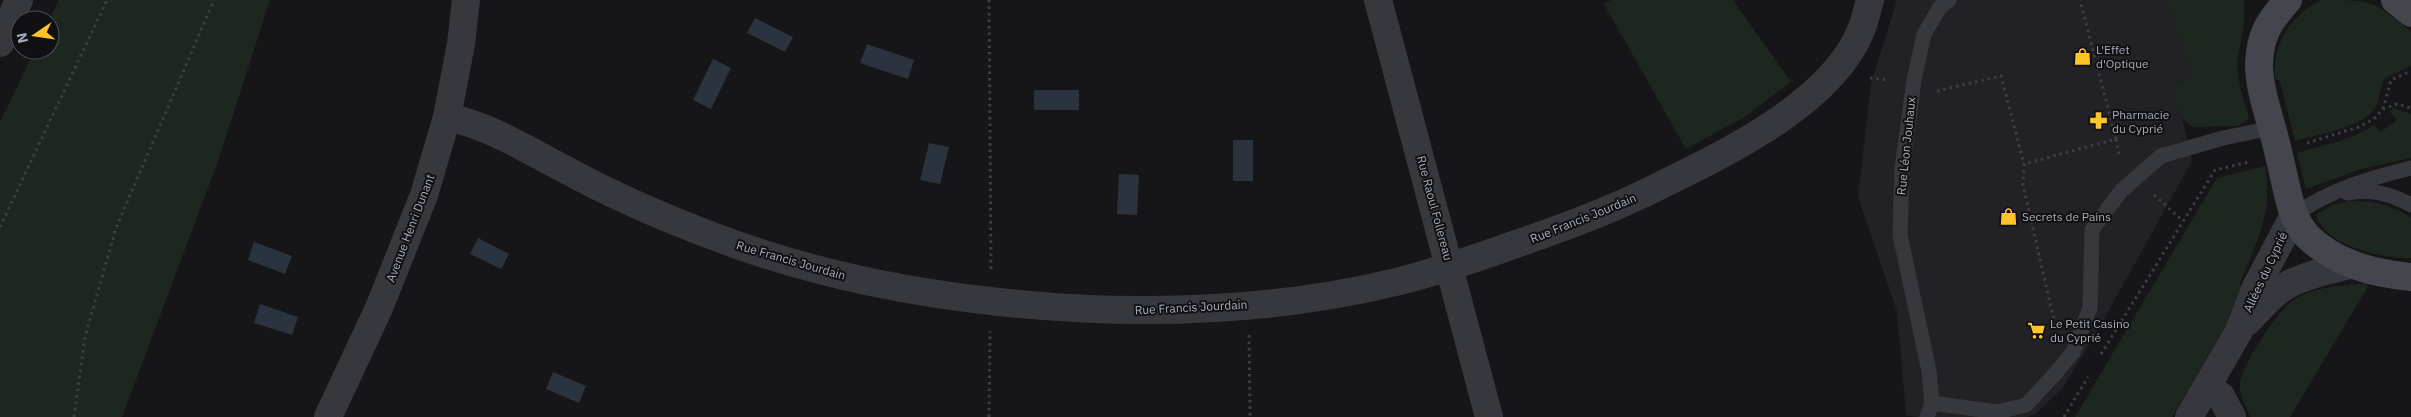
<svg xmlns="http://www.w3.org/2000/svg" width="2411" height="417" viewBox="0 0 2411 417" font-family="'IBM Plex Sans',sans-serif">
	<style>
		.built { fill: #222226 }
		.green { fill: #1e271f }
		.water { fill: #2b343e }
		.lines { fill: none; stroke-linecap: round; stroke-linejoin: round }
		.path { stroke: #3d3e45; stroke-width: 3; stroke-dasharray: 2.5 4; stroke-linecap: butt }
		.lane { stroke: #37373e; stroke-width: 15 }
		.street { stroke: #37373e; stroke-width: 28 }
		.secondary { stroke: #44464e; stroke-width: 28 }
		.labels { text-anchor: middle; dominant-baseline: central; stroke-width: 4; stroke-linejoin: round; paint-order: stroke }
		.poi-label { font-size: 12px; fill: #a7abba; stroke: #111113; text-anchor: start }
		.street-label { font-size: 12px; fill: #a7abba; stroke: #111113 }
	</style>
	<rect width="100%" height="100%" fill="#161618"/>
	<!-- built -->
	<polygon class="built" points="1897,0 2167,0 2193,77 2170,85 2182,118 2192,161 2094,337 2062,389 2034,415 2027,417 1917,417 1906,415 1897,311 1858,197 1871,83"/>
	<!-- green -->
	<g class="green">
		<polygon points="59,0 270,0 217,164 122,417 0,417 0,122 35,50 50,50 49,20"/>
		<polygon points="1611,0 1733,0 1791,82 1746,116 1686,149 1604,4"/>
		<polygon points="2167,0 2244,0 2244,24 2237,64 2240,87 2249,119 2238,126 2193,127 2182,118 2170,85 2193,77"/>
		<path d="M2322 0C2372 0 2373 0 2411 32V66L2385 78C2379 87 2381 98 2375 108 2364 127 2316 135 2295 141L2280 81 2275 78C2273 42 2290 16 2322 0Z"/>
		<path d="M2393 108 2411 114V158L2361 169 2306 189 2297 153C2323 145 2352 140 2374 125L2381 132 2397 120 2390 112Z"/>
		<path d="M2265 166C2274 212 2256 243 2239 285L2245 289 2239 303 2172 417H2075L2217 178Z"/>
		<path d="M2350 201C2373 200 2391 205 2411 217V258C2383 259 2325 246 2316 215L2332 205Z"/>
		<path d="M2370 283 2290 417H2251C2245 406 2240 397 2240 385 2241 365 2278 310 2295 299 2316 286 2345 285 2370 283Z"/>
	</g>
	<!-- water -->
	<g class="water">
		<polygon points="755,18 793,37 785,52 747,33"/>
		<polygon points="867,44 914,60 908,79 860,63"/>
		<polygon points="713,59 731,68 711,109 693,100"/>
		<rect x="1034" y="90" width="45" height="20"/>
		<rect x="1233" y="140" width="20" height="41"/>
		<polygon points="929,143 949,147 940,184 920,180"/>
		<polygon points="1119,174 1139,175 1137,215 1117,214"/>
		<polygon points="478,238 509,254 501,269 470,254"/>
		<polygon points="254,242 292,256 285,274 248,260"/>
		<polygon points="260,304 298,317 292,335 254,323"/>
		<polygon points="553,372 586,386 579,403 546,389"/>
	</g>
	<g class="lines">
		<!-- path -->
		<g class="path">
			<polyline points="989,0 991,269"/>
			<polyline points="1870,78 1889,80"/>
			<polyline points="1937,91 2001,76 2024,164"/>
			<polyline points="2383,109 2391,80 2411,71"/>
			<polyline points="2116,139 2120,158"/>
			<polyline points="2307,143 2359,127 2374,119 2383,109 2397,104 2411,108"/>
			<polyline points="2154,195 2183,221"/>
			<polyline points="0,227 107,0"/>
			<polyline points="2055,325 2023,185 2024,164 2116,139 2080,0"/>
			<polyline points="1249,335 1250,417"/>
			<polyline points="2101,354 2215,170 2249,162"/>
			<polyline points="74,417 85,337 116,228 214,0"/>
			<polyline points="989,417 990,331"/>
			<polyline points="2064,417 2088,377"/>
		</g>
		<!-- lane -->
		<g class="lane">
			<path d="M2347 193C2371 189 2389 193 2411 205"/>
			<path d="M2294 215C2330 190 2369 178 2411 168"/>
			<polyline points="1932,403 1997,412 2026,405 2054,375 2073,352 2090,308 2092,230 2121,191 2161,156 2223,138 2272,128"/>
			<polyline points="1927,417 1932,403 1929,371 1900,235 1902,169 1914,80 1924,34 1940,7 1949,0"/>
		</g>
		<!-- street -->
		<g class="street">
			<polyline points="1378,0 1489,417"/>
			<polyline points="0,43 19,0"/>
			<path d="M447 117C491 126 529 151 568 171 616 197 667 219 718 238 808 272 904 292 999 302 1131 316 1267 313 1396 282 1436 272 1477 258 1516 244 1560 229 1604 213 1647 192 1716 158 1831 106 1861 30 1865 21 1867 10 1870 0"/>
			<path d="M2247 322C2260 309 2273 292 2291 283 2309 274 2330 270 2350 265"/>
			<polyline points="2207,387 2221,396 2232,417"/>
			<polyline points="328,417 379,308 424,195 447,117 461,44 466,0"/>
			<polyline points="2189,417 2239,331 2256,287 2294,215"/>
		</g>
		<!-- secondary -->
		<g class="secondary">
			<path d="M2288 0C2269 21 2260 35 2259 64 2259 90 2270 118 2276 143 2282 166 2286 190 2293 213 2296 220 2302 230 2307 236 2336 264 2372 273 2411 277"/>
			<polyline points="2395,0 2411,13"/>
		</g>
	</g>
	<!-- icons -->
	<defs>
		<symbol id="shop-bare" viewBox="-9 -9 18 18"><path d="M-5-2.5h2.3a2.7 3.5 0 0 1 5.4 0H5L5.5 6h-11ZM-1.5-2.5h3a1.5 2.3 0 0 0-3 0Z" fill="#ffc427" stroke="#111113" stroke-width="2.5" paint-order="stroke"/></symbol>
		<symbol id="pharmacy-bare" viewBox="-9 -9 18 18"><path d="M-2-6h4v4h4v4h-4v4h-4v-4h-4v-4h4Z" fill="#ffc427" stroke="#111113" stroke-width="2.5" paint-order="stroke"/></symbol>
		<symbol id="supermarket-bare" viewBox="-9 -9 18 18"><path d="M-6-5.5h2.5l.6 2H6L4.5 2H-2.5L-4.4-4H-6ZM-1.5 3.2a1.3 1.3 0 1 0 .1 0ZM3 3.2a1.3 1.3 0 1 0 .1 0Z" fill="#ffc427" stroke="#111113" stroke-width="2.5" paint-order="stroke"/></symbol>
	</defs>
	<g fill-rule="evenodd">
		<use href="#shop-bare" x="2070" y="44" width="25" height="25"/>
		<use href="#pharmacy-bare" x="2086" y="108" width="25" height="25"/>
		<use href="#shop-bare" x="1996" y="204" width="25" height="25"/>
		<use href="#supermarket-bare" x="2024" y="318" width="25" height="25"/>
	</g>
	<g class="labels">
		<!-- poi labels -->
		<g class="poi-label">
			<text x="2096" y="49">L'Effet<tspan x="2096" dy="14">d'Optique</tspan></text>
			<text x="2112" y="114">Pharmacie<tspan x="2112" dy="14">du Cyprié</tspan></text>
			<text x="2022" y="216">Secrets de Pains</text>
			<text x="2050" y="323">Le Petit Casino<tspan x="2050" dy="14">du Cyprié</tspan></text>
		</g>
		<!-- street labels -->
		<g class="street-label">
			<text transform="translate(1906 146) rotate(-84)">Rue Léon Jouhaux</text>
			<text transform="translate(1435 208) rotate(75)">Rue Raoul Follereau</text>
			<text transform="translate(1583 218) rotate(-22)">Rue Francis Jourdain</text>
			<text transform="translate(410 228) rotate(-69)">Avenue Henri Dunant</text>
			<text transform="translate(791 260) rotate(16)">Rue Francis Jourdain</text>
			<text transform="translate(2265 272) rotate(-65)">Allées du Cyprié</text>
			<text transform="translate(1191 307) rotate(-3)">Rue Francis Jourdain</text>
		</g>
	</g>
	<!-- north arrow -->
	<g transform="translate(35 35) rotate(257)"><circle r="24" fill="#111113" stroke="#4d4f56"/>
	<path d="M0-4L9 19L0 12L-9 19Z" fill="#ffc427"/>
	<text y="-8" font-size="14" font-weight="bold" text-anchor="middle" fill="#a7abba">N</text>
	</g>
</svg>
